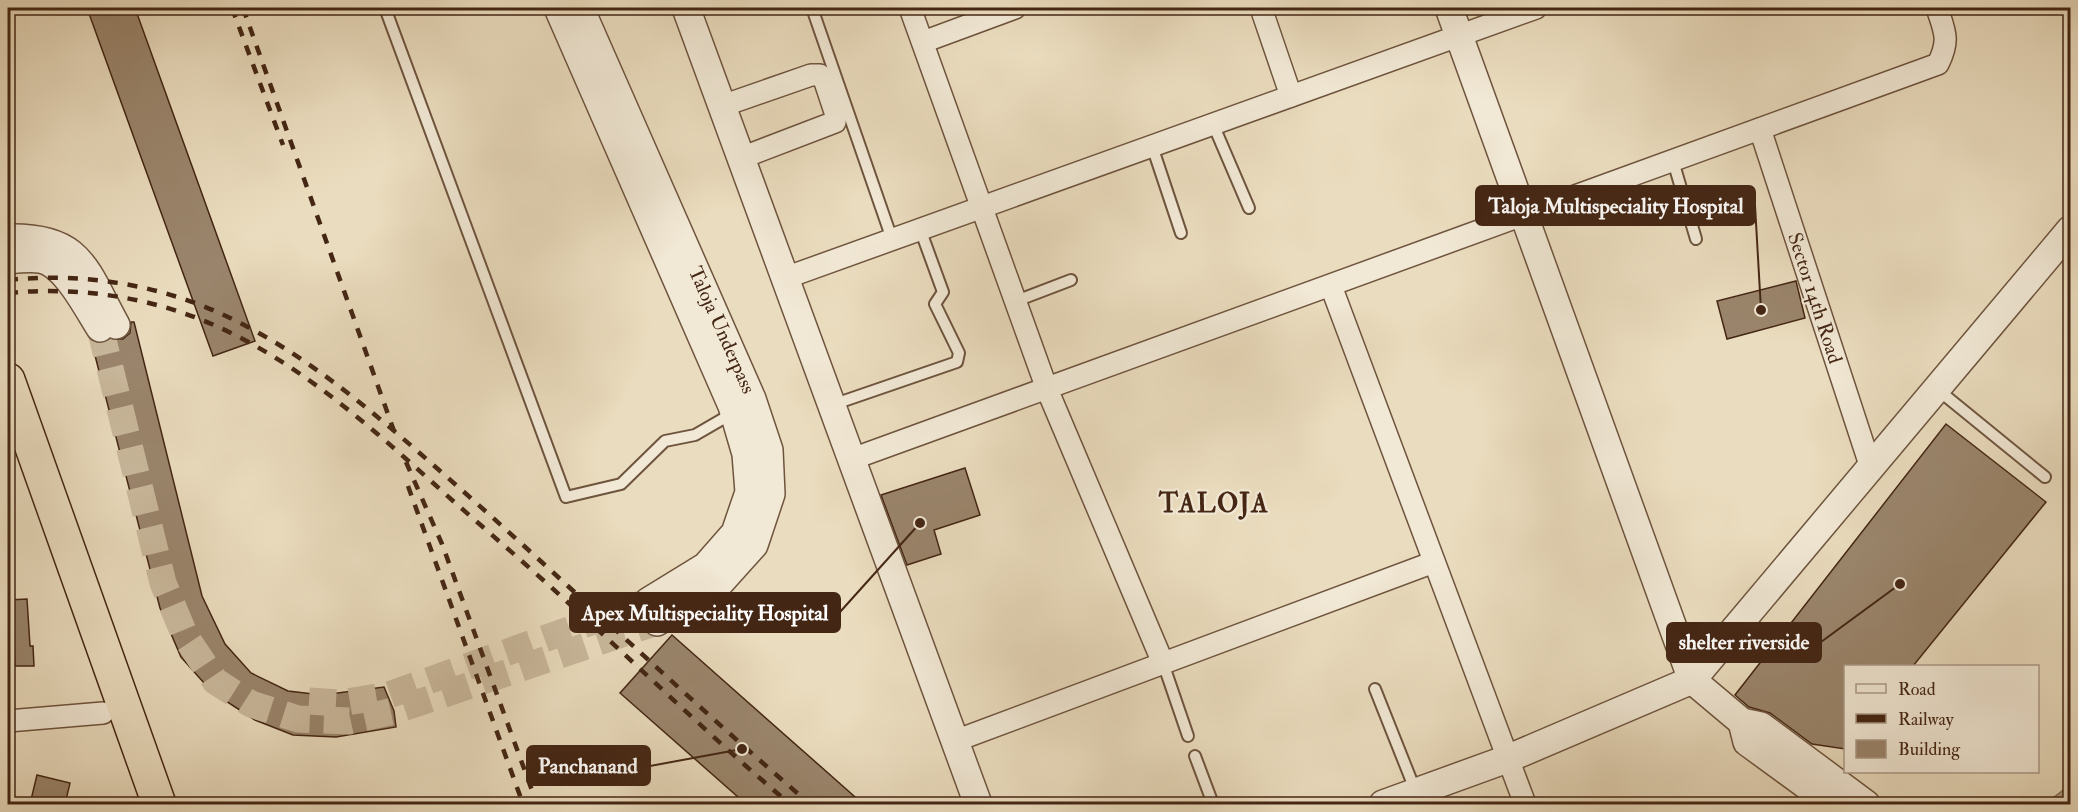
<svg xmlns="http://www.w3.org/2000/svg" width="2078" height="812" viewBox="0 0 2078 812" font-family="'IM FELL Double Pica',serif">
	<style>
		.water { fill: #b29e84; stroke: #866e57; stroke-width: 1.5 }
		.building { fill: #9a856c; stroke: #442614; stroke-width: 1.5 }
		.lines { fill: none; stroke-linecap: round; stroke-linejoin: round }
		.tertiary-tunnel { stroke: #c9b89c; stroke-width: 27; stroke-dasharray: 27 14; stroke-linecap: butt }
		.service-casing { stroke: #6e543e; stroke-width: 14 }
		.minor-casing { stroke: #6e543e; stroke-width: 24 }
		.tertiary-casing { stroke: #6e543e; stroke-width: 30 }
		.trunk-casing { stroke: #442614; stroke-width: 36 }
		.service { stroke: #f1e8d5; stroke-width: 10 }
		.minor { stroke: #f1e8d5; stroke-width: 21 }
		.tertiary { stroke: #f1e8d5; stroke-width: 27 }
		.trunk { stroke: #eadcbe; stroke-width: 33 }
		.rail { stroke: #442614; stroke-width: 4.5; stroke-dasharray: 10 10; stroke-linecap: butt }
		.labels { text-anchor: middle; dominant-baseline: central; stroke-width: 4.5; stroke-linejoin: round; paint-order: stroke }
		.street-label { font-size: 20px; fill: #442614; stroke: #f1e8d5 }
		.district-label { font-size: 26px; font-weight: bold; letter-spacing: 1.5px; fill: #442614; stroke: #f1e8d5 }
		.leader { fill: none; stroke: #442614; stroke-width: 2 }
		.callout-dot { fill: #442614; stroke: #f1e8d5; stroke-width: 2 }
		.callout { fill: #442614; stroke: #442614; stroke-width: 2 }
		.callout-label { font-size: 21px; text-anchor: middle; font-weight: bold; fill: #fff }
	</style>
	<rect width="100%" height="100%" fill="#eadcbe"/>
	<filter id="stains"><feTurbulence type="fractalNoise" baseFrequency=".00333" numOctaves="4"/><feColorMatrix values="0 0 0 0 .2 0 0 0 0 .09 0 0 0 0 .02 0 0 0 .5 -.17"/></filter>
	<radialGradient id="worn" r=".72"><stop offset=".6" stop-color="#630" stop-opacity="0"/><stop offset="1" stop-color="#630" stop-opacity=".3"/></radialGradient>
	<!-- water -->
	<polygon class="water" points="2070,785 2070,804 2045,804"/>
	<!-- building -->
	<g class="building">
		<polygon points="87,8 135,8 255,341 213,356"/>
		<polygon points="1796,281 1805,318 1727,339 1717,301"/>
		<polygon points="131,322 134,322 202,596 225,644 251,673 288,691 322,695 384,687 394,711 396,727 336,737 293,735 255,720 212,692 181,657 160,608 91,340 101,344 110,339 123,339 130,333"/>
		<polygon points="1946,424 2046,502 1913,666 1845,666 1845,749 1812,744 1770,713 1749,707 1735,695"/>
		<polygon points="965,468 980,515 934,530 941,554 907,565 881,495"/>
		<polygon points="27,599 30,646 33,646 34,666 15,666 13,626 8,626 8,600"/>
		<polygon points="672,635 863,804 746,804 620,693"/>
		<polygon points="37,775 70,783 65,804 30,804"/>
	</g>
	<g class="lines">
		<!-- tertiary-tunnel -->
		<g class="tertiary-tunnel">
			<polyline points="100,328 163,583 185,636 215,681 251,704 298,719 349,721 394,711 657,622"/>
			<polyline points="309,701 341,703 389,695 649,601"/>
		</g>
		<defs>
			<g id="service">
				<polyline points="385,8 566,497 621,484 665,441 695,435 733,413"/>
				<polyline points="812,8 892,239"/>
				<polyline points="1213,124 1249,208"/>
				<polyline points="1152,146 1181,233"/>
				<polyline points="1673,161 1696,239"/>
				<polyline points="1016,301 1071,280"/>
				<polyline points="1937,389 2045,477"/>
				<polyline points="832,405 957,362 959,353 935,304 943,292 920,229"/>
				<polyline points="1163,663 1188,736"/>
				<polyline points="1375,689 1416,792"/>
				<polyline points="1195,756 1213,804"/>
			</g>
			<g id="minor">
				<polyline points="910,8 1047,389 1163,663"/>
				<polyline points="1261,8 1291,96"/>
				<polyline points="923,42 1015,8"/>
				<polyline points="722,106 811,75 820,75 824,79 836,115 835,122 741,158"/>
				<polyline points="1760,129 1871,468"/>
				<polyline points="785,278 1536,8"/>
				<polyline points="1331,286 1525,804"/>
				<path d="M852 459 1938 64C1950 40 1945 32 1937 8"/>
				<polyline points="8,721 103,713"/>
				<polyline points="955,741 1434,562"/>
			</g>
			<g id="tertiary">
				<polyline points="558,8 732,406 746,454 749,492 735,533 706,566 649,601"/>
				<polyline points="580,8 752,399 769,450 771,494 754,545 718,585 657,622"/>
				<polyline points="686,8 978,804"/>
				<polyline points="1449,8 1692,680 1742,722 1761,726 1866,804"/>
				<path d="M8 238C81 236 85 269 116 325"/>
				<path d="M8 260C18 259 30 258 40 259 65 263 87 308 100 328"/>
				<polyline points="1742,722 1747,742 1832,804"/>
				<polyline points="1383,804 1507,759 1692,680 2070,230"/>
			</g>
			<polyline id="trunk" points="8,380 159,804"/>
		</defs>
		<!-- service casing -->
		<use href="#service" class="service-casing"/>
		<!-- minor casing -->
		<use href="#minor" class="minor-casing"/>
		<!-- tertiary casing -->
		<use href="#tertiary" class="tertiary-casing"/>
		<!-- trunk casing -->
		<use href="#trunk" class="trunk-casing"/>
		<!-- service -->
		<use href="#service" class="service"/>
		<!-- minor -->
		<use href="#minor" class="minor"/>
		<!-- tertiary -->
		<use href="#tertiary" class="tertiary"/>
		<!-- trunk -->
		<use href="#trunk" class="trunk"/>
		<!-- rail -->
		<g class="rail">
			<polyline points="232,8 283,145"/>
			<polyline points="243,8 394,431"/>
			<path d="M8 280C84 272 165 285 234 320 320 362 392 429 464 492 580 595 692 703 810 804"/>
			<path d="M8 293C83 286 160 298 229 332 313 373 383 438 452 500 493 536 535 572 575 609 647 674 716 742 790 804"/>
			<polyline points="406,462 442,544 537,804"/>
			<polyline points="408,486 523,804"/>
		</g>
	</g>
	<g class="labels">
		<!-- street labels -->
		<g class="street-label">
			<text transform="translate(1815 298) rotate(72)">Sector 14th Road</text>
			<text transform="translate(722 330) rotate(66)">Taloja Underpass</text>
		</g>
		<!-- district labels -->
		<g class="district-label">
			<text x="1214" y="504">TALOJA</text>
		</g>
	</g>
	<!-- callouts -->
	<path class="leader" d="M1761 310L1755 205M920 523L840 612M1900 584L1821 642M742 749L650 766"/>
	<g class="callout-dot">
		<circle cx="1761" cy="310" r="6"/>
		<circle cx="920" cy="523" r="6"/>
		<circle cx="1900" cy="584" r="6"/>
		<circle cx="742" cy="749" r="6"/>
	</g>
	<g class="callout">
		<rect x="1476" y="186" width="279" height="39" rx="6"/>
		<rect x="570" y="593" width="270" height="39" rx="6"/>
		<rect x="1667" y="623" width="154" height="39" rx="6"/>
		<rect x="527" y="746" width="123" height="39" rx="6"/>
	</g>
	<g class="callout-label">
		<text x="1616" y="213">Taloja Multispeciality Hospital</text>
		<text x="705" y="620">Apex Multispeciality Hospital</text>
		<text x="1744" y="649">shelter riverside</text>
		<text x="588" y="773">Panchanand</text>
	</g>
	<!-- margin -->
	<rect width="2078" height="812" fill="none" stroke="#eadcbe" stroke-width="30"/>
	<rect x="9" y="9" width="2060" height="794" fill="none" stroke="#442614" stroke-width="3"/>
	<rect x="15" y="15" width="2048" height="782" fill="none" stroke="#442614" stroke-width="1.5"/>
	<!-- legend -->
	<rect x="1844" y="665" width="195" height="108" fill="#f1e8d5" stroke="#ac9a88" stroke-width="1.5"/>
	<rect x="1856" y="684" width="30" height="9" fill="#f1e8d5" stroke="#ac9a88" stroke-width="1.5"/>
	<text x="1898" y="695" font-size="18" fill="#442614">Road</text>
	<rect x="1856" y="714" width="30" height="9" fill="#442614" stroke="#ac9a88" stroke-width="1.5"/>
	<text x="1898" y="725" font-size="18" fill="#442614">Railway</text>
	<rect x="1856" y="740" width="30" height="18" fill="#9a856c" stroke="#ac9a88" stroke-width="1.5"/>
	<text x="1898" y="755" font-size="18" fill="#442614">Building</text>
	<rect width="100%" height="100%" filter="url(#stains)"/>
	<rect width="100%" height="100%" fill="url(#worn)"/>
</svg>
